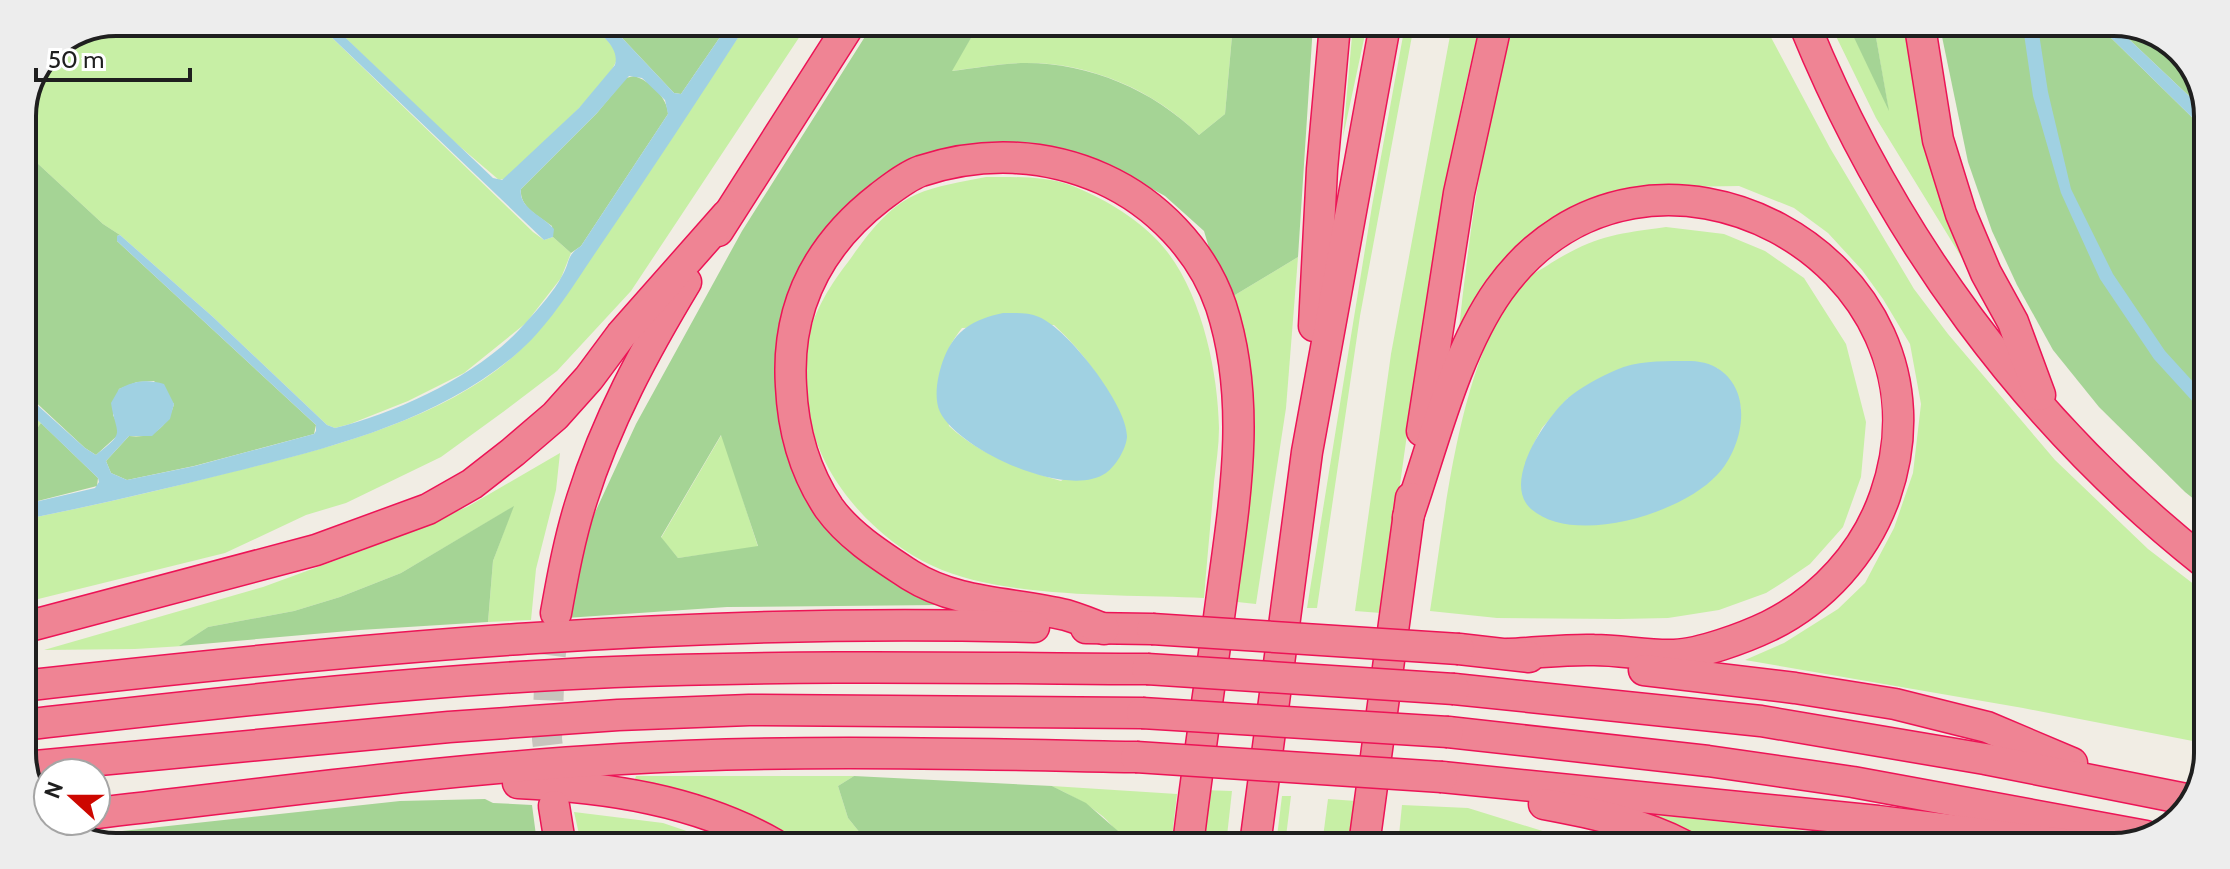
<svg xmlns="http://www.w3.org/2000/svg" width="2230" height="869" viewBox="0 0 2230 869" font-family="Cabin,sans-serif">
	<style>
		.grass { fill: #c7efa5; fill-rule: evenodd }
		.forest { fill: #a5d495; fill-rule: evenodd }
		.water { fill: #a0d1e2 }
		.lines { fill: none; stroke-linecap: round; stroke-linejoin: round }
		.motorway-tunnel { stroke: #c7c4bd; stroke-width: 30; stroke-dasharray: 30 15; stroke-linecap: butt }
		.motorway-casing { stroke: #ec1456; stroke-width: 33 }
		.motorway { stroke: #ef8494; stroke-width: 30 }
		.motorway-bridge-casing { stroke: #ec1456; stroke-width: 33; stroke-linecap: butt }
		.motorway-bridge { stroke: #ef8494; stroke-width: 30 }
		.rim { fill: none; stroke: #1f1f1f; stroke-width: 4 }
	</style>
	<rect width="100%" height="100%" fill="#f1ede4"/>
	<!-- grass -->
	<g class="grass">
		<polygon points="116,22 325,23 324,30 533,232 544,240 553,237 571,253 561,278 526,323 464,373 408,401 350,424 335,428 327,425 213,317 120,235 103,224 22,149 22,110 50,49"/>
		<path d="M330 23H588C597 32 614 43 617 56 620 75 524 162 507 178L499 180 444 133Z"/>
		<path d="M747 24H808L631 291 557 371 503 412 441 457 346 503 306 515 225 553 22 603V520C92 506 161 490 231 472 323 450 444 420 516 354 539 333 556 308 574 283Z"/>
		<path d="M979 24 1233 25 1225 114 1199 135C1154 90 1089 62 1025 63 1001 63 975 68 951 71Z"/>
		<polygon points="1353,25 1367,25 1343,137"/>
		<polygon points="1405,25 1414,25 1360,316 1317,608 1307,608 1372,206"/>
		<path d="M1452 25H1480C1431 218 1412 417 1381 613L1355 611 1391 354Z"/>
		<path d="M1513 26H1765L1830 148 1914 289 1948 334 2055 460 2148 549 2204 592 2203 743 2023 708 1745 660 1784 643 1838 609 1865 583 1894 528 1913 473 1921 404 1910 344 1883 299 1862 270 1828 233 1794 208 1739 186 1679 187 1615 198 1458 338C1469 232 1484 128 1513 26Z"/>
		<polygon points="1831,26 1849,26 1888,107 1874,26 1911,27 1973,276 1876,118"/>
		<path d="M986 177C1012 177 1045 176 1070 185 1101 197 1134 216 1157 240 1200 284 1218 369 1219 428 1219 446 1216 464 1214 482 1211 521 1207 559 1204 598 1125 594 1003 599 933 566 878 541 824 483 811 422 807 407 807 390 807 374 807 364 805 353 807 344 813 311 831 284 851 258 868 234 887 208 915 195 937 185 962 182 986 177ZM1054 325C1086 354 1110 390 1126 430L1061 481C1022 470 979 454 949 426 944 383 933 365 962 328Z"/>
		<path d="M1666 227 1724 234 1765 251 1804 278 1846 344 1866 422 1861 477 1843 527 1810 564 1785 581 1766 593 1719 610 1668 618 1619 619 1497 618 1430 611C1445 518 1459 349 1526 280 1532 273 1543 269 1551 263 1595 236 1615 234 1666 227ZM1717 368C1731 380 1737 390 1741 409L1570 524 1540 515 1533 445 1542 428 1568 398Z"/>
		<polygon points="1298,257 1286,408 1256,604 1228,601 1225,301"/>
		<polygon points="22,405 41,423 22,448"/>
		<polygon points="722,434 758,547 678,558 661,538"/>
		<polygon points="560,453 556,490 536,569 531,620 488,622 493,561 513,507 401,573 340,597 294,611 208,627 181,645 183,646 135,649 44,650 263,587 364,550 467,507"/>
		<polygon points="636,776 854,776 838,786 848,818 869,844 794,844 764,829 633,785"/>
		<path d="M1052 786 1177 794 1171 845 1123 844C1112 815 1080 800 1052 786Z"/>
		<polygon points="1202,790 1232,791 1226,845 1194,845"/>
		<polygon points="1282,796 1291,796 1285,845 1276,845"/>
		<polygon points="1328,799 1356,801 1350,845 1322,845"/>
		<polygon points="1402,805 1468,808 1591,846 1398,845"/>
		<polygon points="1612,810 1953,847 1700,846 1668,830"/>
		<polygon points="574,812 663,823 722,843 581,843"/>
	</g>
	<!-- forest -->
	<g class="forest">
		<polygon points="608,23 729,24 681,94 674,93"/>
		<path d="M873 24H979L952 71C976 68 1002 63 1026 63 1090 63 1153 90 1199 135L1225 114 1233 25H1313L1298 257 1225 301 1204 231 1165 196 1104 162 1024 143 950 149 827 231 784 433 883 574 939 605 727 607 566 618 579 547 636 424 742 231ZM721 435 758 546 678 558 661 537Z"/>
		<polygon points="1849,26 1874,26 1889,111 1849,27"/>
		<polygon points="1940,27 2100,27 2208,133 2205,508 2185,492 2099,407 2053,350 2017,285 1992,231 1968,162"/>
		<polygon points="2116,27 2145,27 2188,58 2208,114"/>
		<path d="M634 76C649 80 668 98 668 114L581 246 571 253 553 237 552 226C539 216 519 207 521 189L597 113 626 78Z"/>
		<path d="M22 149 103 224 120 235 117 236V241L316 425 314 434 194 466 127 480 111 473 106 461 129 436C153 439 168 427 174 404L154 381 137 382 119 389 113 415 117 423V436L96 455 85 448 29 396H22Z"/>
		<polygon points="41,423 98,478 97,486 22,505 22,448"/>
		<polygon points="514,506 493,561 488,622 360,630 179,646 208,627 294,611 340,597 401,573"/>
		<polygon points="854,776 1052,786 1086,803 1118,831 1123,844 869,844 848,818 838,786"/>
		<polygon points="485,799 493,803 532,805 537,843 85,842 76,836 400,801"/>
	</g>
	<!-- water -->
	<g class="water">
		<path d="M325 23H330L493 178 502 180 579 108 615 65C620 47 600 34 588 23H608L674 93 681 94 729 24H747C699 98 650 173 600 246 574 284 549 327 514 356 433 423 329 448 229 473 161 490 92 506 22 520V505L95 488 99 482 98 478 22 405V398L26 395 85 448 96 455C127 431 116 436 111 403L119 389C133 381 148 379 164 384L174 404 170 419 152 436H129L106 461 111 473 127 480 195 466 314 434 316 431V425L117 241V236L120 235 213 317 327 425 335 428C400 412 485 372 528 320 540 307 554 291 562 276 571 261 565 257 581 246L668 114 665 100 642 78 629 76 597 113 521 189C518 208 543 216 554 229L553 237 544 240 324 30Z"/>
		<polygon points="2023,27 2038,27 2048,92 2071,189 2113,274 2165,351 2206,396 2206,416 2154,359 2100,279 2061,193 2033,96"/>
		<polygon points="2100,27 2116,27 2208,114 2208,133"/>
		<path d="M1003 313C1015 313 1028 312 1039 317 1068 329 1128 406 1127 437 1126 449 1116 466 1106 473 1067 500 959 450 940 412 933 397 938 373 944 358 955 330 974 319 1003 313Z"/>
		<path d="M1682 361C1694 361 1706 361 1717 368 1755 391 1743 448 1717 475 1682 513 1575 547 1531 509 1501 482 1546 418 1568 398 1581 387 1600 377 1616 370 1636 361 1659 361 1682 361Z"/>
	</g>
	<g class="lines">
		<!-- motorway-tunnel -->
		<polyline class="motorway-tunnel" points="553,790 547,739 550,661 556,613"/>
		<defs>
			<g id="motorway">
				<path d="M1805 26C1891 236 2026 421 2204 562"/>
				<polyline points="1920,27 1938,140 1961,214 1986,273 2013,322 2040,395"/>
				<polyline points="718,231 850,24"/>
				<polyline points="1314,326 1322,169 1335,25"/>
				<polyline points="1422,431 1459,193 1496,25"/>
				<path d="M1408 517C1433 445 1455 352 1499 290 1645 87 1967 259 1885 496 1865 553 1822 600 1769 626 1744 638 1700 654 1674 655 1648 656 1621 650 1594 650 1566 649 1537 653 1508 654"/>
				<path d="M556 613C563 574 570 536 582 499 606 422 645 350 686 282"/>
				<polyline points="22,628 316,550 428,509 472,484 513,452 555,416 589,378 621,335 727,215"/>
				<polyline points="1086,628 1152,629"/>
				<path d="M1104 629C1092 624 1079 619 1066 615 1013 602 958 605 910 575 881 556 849 536 829 508 804 471 793 430 791 386 786 307 818 245 880 197 892 188 907 176 921 171 982 151 1045 153 1103 179 1156 203 1202 250 1221 306 1252 401 1235 499 1222 595 1211 678 1198 761 1188 845"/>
				<polyline points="1459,649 1529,657"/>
				<polyline points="1644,670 1795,688 1895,704 1987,727 2072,763"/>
				<path d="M22 686C358 648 695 617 1034 627"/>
				<polyline points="1454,689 1761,721 1985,759 2191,800"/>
				<path d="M22 725C219 703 416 680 614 672 792 665 970 668 1147 669"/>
				<polyline points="1448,732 1708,761 1853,782 2146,836"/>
				<polyline points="25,767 449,727 618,715 749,710 1142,713"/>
				<polyline points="1442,777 1878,821 2088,847"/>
				<path d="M518 783C606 787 696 800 774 844"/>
				<path d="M1544 804C1592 813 1641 823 1685 846"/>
				<polyline points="554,806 560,843"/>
				<path d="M96 813C271 793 445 769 621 759 792 749 965 754 1136 757"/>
				<polyline points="1255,845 1307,452 1385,25"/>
				<polyline points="1364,845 1411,498"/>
			</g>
		</defs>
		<!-- motorway casing -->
		<use href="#motorway" class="motorway-casing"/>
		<!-- motorway -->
		<use href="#motorway" class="motorway"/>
		<defs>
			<g id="motorway-bridge">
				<polyline points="1152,629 1459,649"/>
				<polyline points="1147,669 1454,689"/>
				<polyline points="1142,713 1448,732"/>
				<polyline points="1136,757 1442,777"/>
			</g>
		</defs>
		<!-- motorway-bridge casing -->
		<use href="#motorway-bridge" class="motorway-bridge-casing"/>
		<!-- motorway-bridge -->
		<use href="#motorway-bridge" class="motorway-bridge"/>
	</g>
	<!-- crop -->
	<path d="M0 0H2230V869H0ZM116 36H2114A80 80 0 0 1 2194 116V753A80 80 0 0 1 2114 833H116A80 80 0 0 1 36 753V116A80 80 0 0 1 116 36Z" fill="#ededed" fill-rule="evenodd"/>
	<path class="rim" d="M116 36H2114A80 80 0 0 1 2194 116V753A80 80 0 0 1 2114 833H116A80 80 0 0 1 36 753V116A80 80 0 0 1 116 36Z"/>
	<!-- north arrow -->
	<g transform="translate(72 797) rotate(291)"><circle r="38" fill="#ffffff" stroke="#a5a5a5" stroke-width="2"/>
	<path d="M0-6L14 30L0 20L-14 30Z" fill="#cd0700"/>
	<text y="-12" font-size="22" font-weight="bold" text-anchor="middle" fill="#1f1f1f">N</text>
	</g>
	<!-- scale -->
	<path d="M36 68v12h154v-12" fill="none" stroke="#1f1f1f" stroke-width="4"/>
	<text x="48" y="68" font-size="24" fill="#1f1f1f" stroke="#ffffff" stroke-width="6" paint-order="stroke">50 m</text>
</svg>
